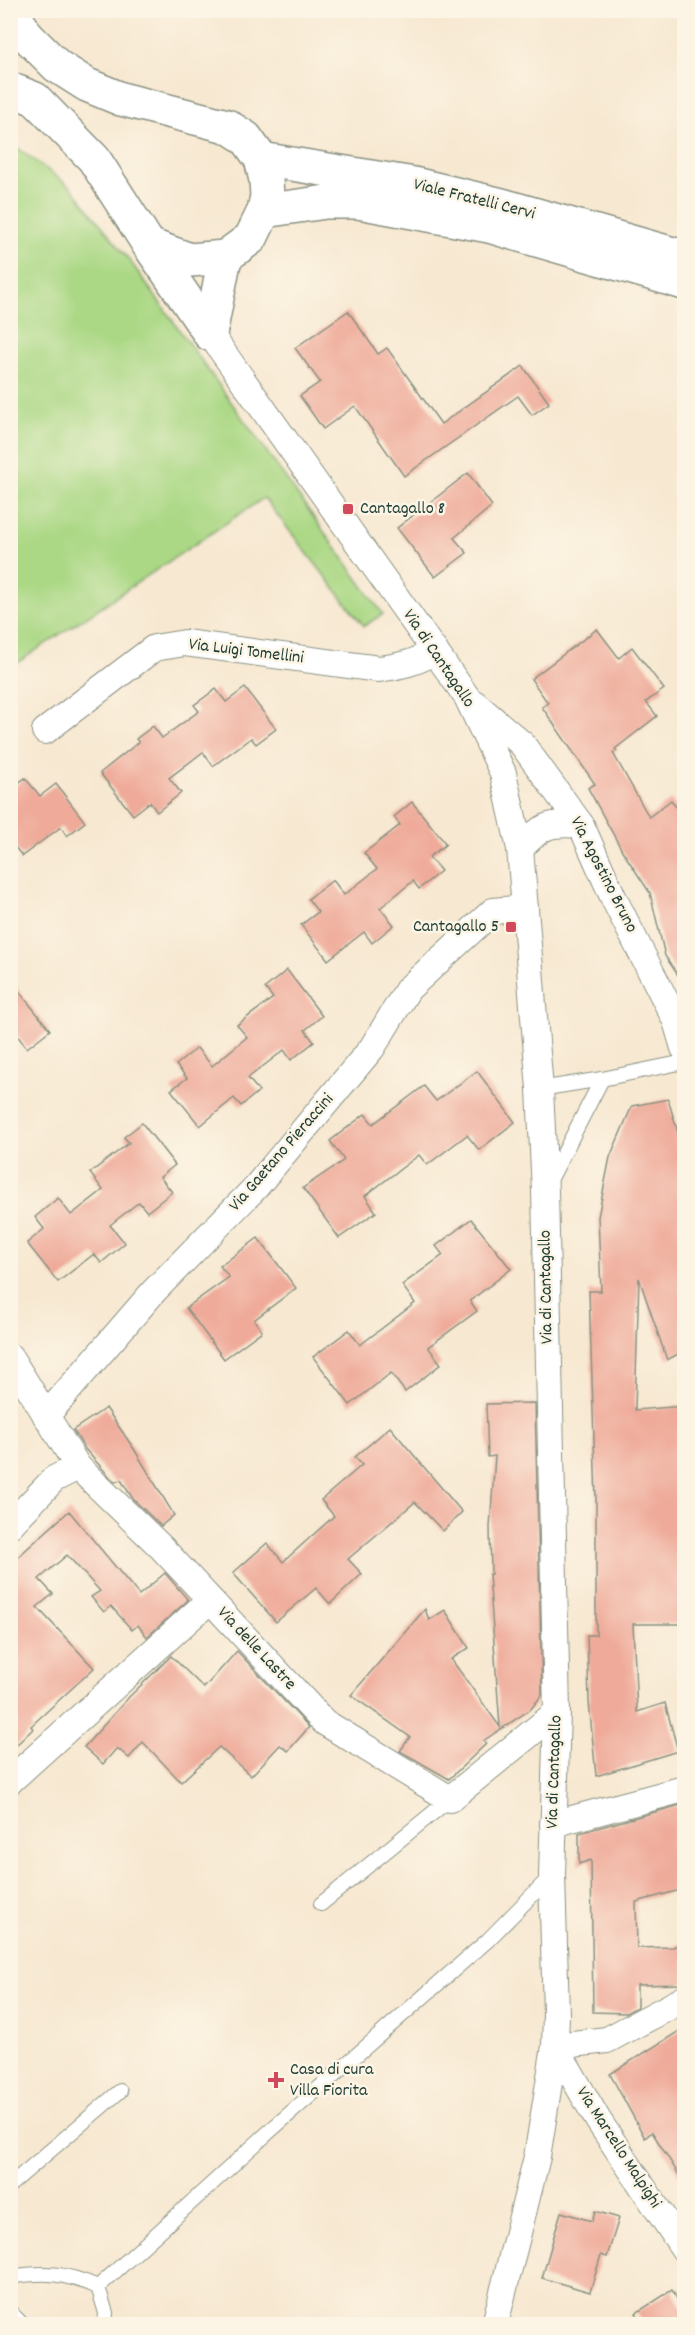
<svg xmlns="http://www.w3.org/2000/svg" width="695" height="2335" viewBox="0 0 695 2335" font-family="Dekko,sans-serif">
	<style>
		.green { fill: #abd885; stroke: #658a5c; stroke-width: 1.5 }
		.building { fill: #efaa9a }
		.lines { fill: none; stroke-linecap: round; stroke-linejoin: round }
		.lane-casing { stroke: #8b9282; stroke-width: 16 }
		.street-casing { stroke: #8b9282; stroke-width: 28 }
		.primary-casing { stroke: #8b9282; stroke-width: 36 }
		.lane { stroke: #fff; stroke-width: 14 }
		.street { stroke: #fff; stroke-width: 26 }
		.primary { stroke: #fff; stroke-width: 33 }
		.poi-dot { fill: #d1495b; stroke: #fcf5e5; stroke-width: 2 }
		.labels { text-anchor: middle; dominant-baseline: central; stroke-width: 5; stroke-linejoin: round; paint-order: stroke }
		.street-label { font-size: 18px; fill: #1f3d34; stroke: #fcf5e5 }
		.poi-label { font-size: 18px; fill: #1f3d34; stroke: #fcf5e5; text-anchor: start }
	</style>
	<rect width="100%" height="100%" fill="#fcf5e5"/>
	<filter id="ink" filterUnits="userSpaceOnUse"><feTurbulence type="fractalNoise" baseFrequency=".0167" numOctaves="2"/><feDisplacementMap in="SourceGraphic" scale="12" xChannelSelector="R" yChannelSelector="G"/><feConvolveMatrix kernelMatrix="1 2 1 2 8 2 1 2 1" color-interpolation-filters="sRGB"/></filter>
	<filter id="wash" filterUnits="userSpaceOnUse"><feTurbulence type="fractalNoise" baseFrequency=".008" numOctaves="4" result="noise"/><feDisplacementMap in="SourceGraphic" scale="24" xChannelSelector="R" yChannelSelector="G"/><feGaussianBlur stdDeviation="1.35" result="paint"/><feColorMatrix in="noise" values="0 0 0 0 0 0 0 0 0 0 0 0 0 0 0 0 0 1.4 0 .05"/><feComposite in="paint" operator="in"/></filter>
	<g filter="url(#wash)">
		<rect width="100%" height="100%" fill="#f7e8d1"/>
		<!-- green -->
		<polygon class="green" points="11,143 72,188 130,261 383,614 364,626 264,498 11,667"/>
		<g id="blocks">
			<!-- building -->
			<g class="building">
				<polygon points="348,311 378,354 387,348 441,424 523,366 549,403 532,415 518,396 404,476 355,406 323,429 300,396 320,382 295,348"/>
				<polygon points="468,473 492,506 454,538 467,553 435,577 397,528"/>
				<polygon points="597,629 619,658 632,647 664,689 646,702 657,716 615,749 617,751 613,753 649,817 671,800 684,818 684,984 665,956 650,893 623,852 588,788 595,784 542,707 548,703 531,679"/>
				<polygon points="245,688 276,729 256,744 251,738 213,766 203,752 169,778 181,793 157,812 150,802 133,815 100,773 139,742 136,739 153,726 162,738 199,711 194,705 216,689 226,702"/>
				<polygon points="25,778 40,796 56,784 85,822 67,836 61,827 22,856 10,841 10,789"/>
				<polygon points="412,802 446,844 429,857 441,871 419,889 413,881 380,908 394,925 372,943 364,932 328,960 301,925 318,912 308,899 333,880 344,895 377,869 364,853 400,825 394,817"/>
				<polygon points="287,970 322,1016 305,1030 314,1042 291,1060 284,1050 248,1078 259,1091 241,1106 234,1098 200,1126 171,1090 187,1078 176,1065 197,1048 212,1066 247,1037 237,1025 273,998 265,988"/>
				<polygon points="10,980 50,1030 27,1048 10,1026"/>
				<polygon points="477,1071 515,1122 479,1150 467,1135 427,1165 419,1155 365,1196 376,1212 339,1238 303,1188 344,1160 330,1141 365,1114 373,1124 424,1086 436,1101"/>
				<polygon points="668,1099 684,1153 684,1351 667,1360 639,1278 635,1410 684,1406 684,1624 633,1624 637,1712 665,1703 678,1751 596,1776 589,1702 587,1635 596,1635 596,1500 589,1291 601,1291 598,1217 610,1157 632,1106"/>
				<polygon points="142,1123 175,1165 160,1177 172,1192 147,1212 139,1202 110,1225 125,1243 101,1263 94,1254 58,1282 27,1243 44,1229 35,1217 58,1198 71,1215 103,1190 90,1173 129,1143 124,1137"/>
				<polygon points="471,1219 511,1269 470,1301 477,1311 428,1347 441,1364 405,1392 391,1373 350,1405 313,1357 349,1330 360,1345 415,1303 402,1285 443,1255 436,1246"/>
				<polygon points="258,1238 296,1288 254,1320 262,1331 224,1359 186,1308 229,1277 220,1266"/>
				<polygon points="535,1403 542,1695 531,1709 483,1741 486,1744 449,1779 400,1751 410,1737 351,1695 425,1609 429,1620 445,1610 469,1648 451,1659 500,1727 489,1574 491,1574 490,1527 495,1456 488,1457 486,1404"/>
				<polygon points="106,1408 134,1449 174,1515 161,1526 133,1499 121,1480 115,1482 107,1474 85,1449 73,1430"/>
				<polygon points="390,1427 462,1512 443,1531 415,1502 348,1559 362,1574 330,1604 316,1588 276,1622 233,1573 267,1543 283,1562 334,1516 321,1500 362,1465 355,1457"/>
				<polygon points="69,1511 139,1595 165,1573 188,1600 147,1637 138,1625 132,1630 111,1606 104,1612 91,1597 100,1591 67,1555 39,1579 53,1594 37,1607 94,1668 31,1726 33,1729 10,1751 10,1564"/>
				<polygon points="237,1651 309,1727 288,1751 280,1745 251,1776 219,1747 181,1782 143,1742 129,1758 117,1748 103,1764 84,1747 129,1697 171,1656 204,1688"/>
				<polygon points="684,1804 684,1889 636,1902 637,1948 673,1947 684,1942 684,1984 637,1985 637,2007 626,2013 593,2012 591,1860 579,1864 579,1833"/>
				<polygon points="684,2028 684,2183 652,2132 645,2138 610,2074"/>
				<polygon points="595,2211 619,2218 607,2257 601,2255 590,2292 542,2278 561,2212 592,2221"/>
				<polygon points="672,2290 684,2311 684,2325 643,2325 636,2313"/>
			</g>
		</g>
	</g>
	<g filter="url(#ink)">
		<use href="#blocks" fill-opacity="0" stroke="#8b9282" stroke-width="1.5"/>
		<g class="lines">
			<defs>
				<g id="lane">
					<polyline points="540,1089 602,1079 684,1062"/>
					<polyline points="548,1184 602,1079"/>
					<polyline points="321,1904 450,1799"/>
					<polyline points="10,2185 120,2091"/>
					<path d="M10 2277C46 2271 65 2273 98 2287L106 2313 105 2324"/>
					<polyline points="98,2287 271,2130 488,1940 552,1875"/>
					<polyline points="10,2312 22,2324"/>
				</g>
				<g id="street">
					<polyline points="210,334 467,697 503,773 520,849 540,1089 545,1191 557,1712 552,1875 556,2014 555,2046 537,2157 495,2324"/>
					<polyline points="474,703 522,744 581,825 614,899 676,1021 684,1048"/>
					<path d="M45 731 154 648 185 643 379 669C400 666 416 663 435 651"/>
					<path d="M520 849C542 825 549 822 581 825"/>
					<polyline points="10,1357 78,1467 161,1547 324,1722 450,1799 557,1712"/>
					<polyline points="46,1416 154,1291 255,1188 372,1048 408,989 493,911 525,908"/>
					<polyline points="10,1525 54,1479 78,1467"/>
					<polyline points="10,1781 210,1600"/>
					<polyline points="553,1824 684,1789"/>
					<polyline points="555,2046 598,2120 684,2249"/>
					<polyline points="555,2046 607,2040 684,1999"/>
				</g>
				<g id="primary">
					<polyline points="11,10 28,37 57,66 87,85 121,99 227,126 246,138 261,159 266,180 267,196 264,211 251,238 225,257 190,260 149,245"/>
					<polyline points="10,89 35,99 94,159 149,245 210,334"/>
					<polyline points="261,159 414,184 502,205 684,257"/>
					<polyline points="264,211 326,202 358,202 489,226 684,283"/>
					<polyline points="210,334 225,257"/>
				</g>
			</defs>
			<!-- lane casing -->
			<use href="#lane" class="lane-casing"/>
			<!-- street casing -->
			<use href="#street" class="street-casing"/>
			<!-- primary casing -->
			<use href="#primary" class="primary-casing"/>
			<!-- lane -->
			<use href="#lane" class="lane"/>
			<!-- street -->
			<use href="#street" class="street"/>
			<!-- primary -->
			<use href="#primary" class="primary"/>
		</g>
	</g>
	<!-- markers -->
	<g class="poi-dot">
		<rect x="342" y="503" width="12" height="12" rx="3"/>
		<rect x="505" y="921" width="12" height="12" rx="3"/>
		<path d="M273 2071h6v6h6v6h-6v6h-6v-6h-6v-6h6z"/>
	</g>
	<g class="labels">
		<!-- street labels -->
		<g class="street-label">
			<text transform="translate(474 200) rotate(14)">Viale Fratelli Cervi</text>
			<text transform="translate(246 652) rotate(7)">Via Luigi Tomellini</text>
			<text transform="translate(438 659) rotate(56)">Via di Cantagallo</text>
			<text transform="translate(603 875) rotate(63)">Via Agostino Bruno</text>
			<text transform="translate(282 1153) rotate(-49)">Via Gaetano Pieraccini</text>
			<text transform="translate(547 1287) rotate(-91)">Via di Cantagallo</text>
			<text transform="translate(256 1649) rotate(47)">Via delle Lastre</text>
			<text transform="translate(555 1772) rotate(-88)">Via di Cantagallo</text>
			<text transform="translate(618 2148) rotate(57)">Via Marcello Malpighi</text>
		</g>
		<!-- poi labels -->
		<g class="poi-label">
			<text x="360" y="509">Cantagallo 8</text>
			<text x="499" y="927" text-anchor="end">Cantagallo 5</text>
			<text x="290" y="2070">Casa di cura<tspan x="290" dy="21">Villa Fiorita</tspan></text>
		</g>
	</g>
	<!-- margin -->
	<rect width="695" height="2335" fill="none" stroke="#fcf5e5" stroke-width="36"/>
</svg>
